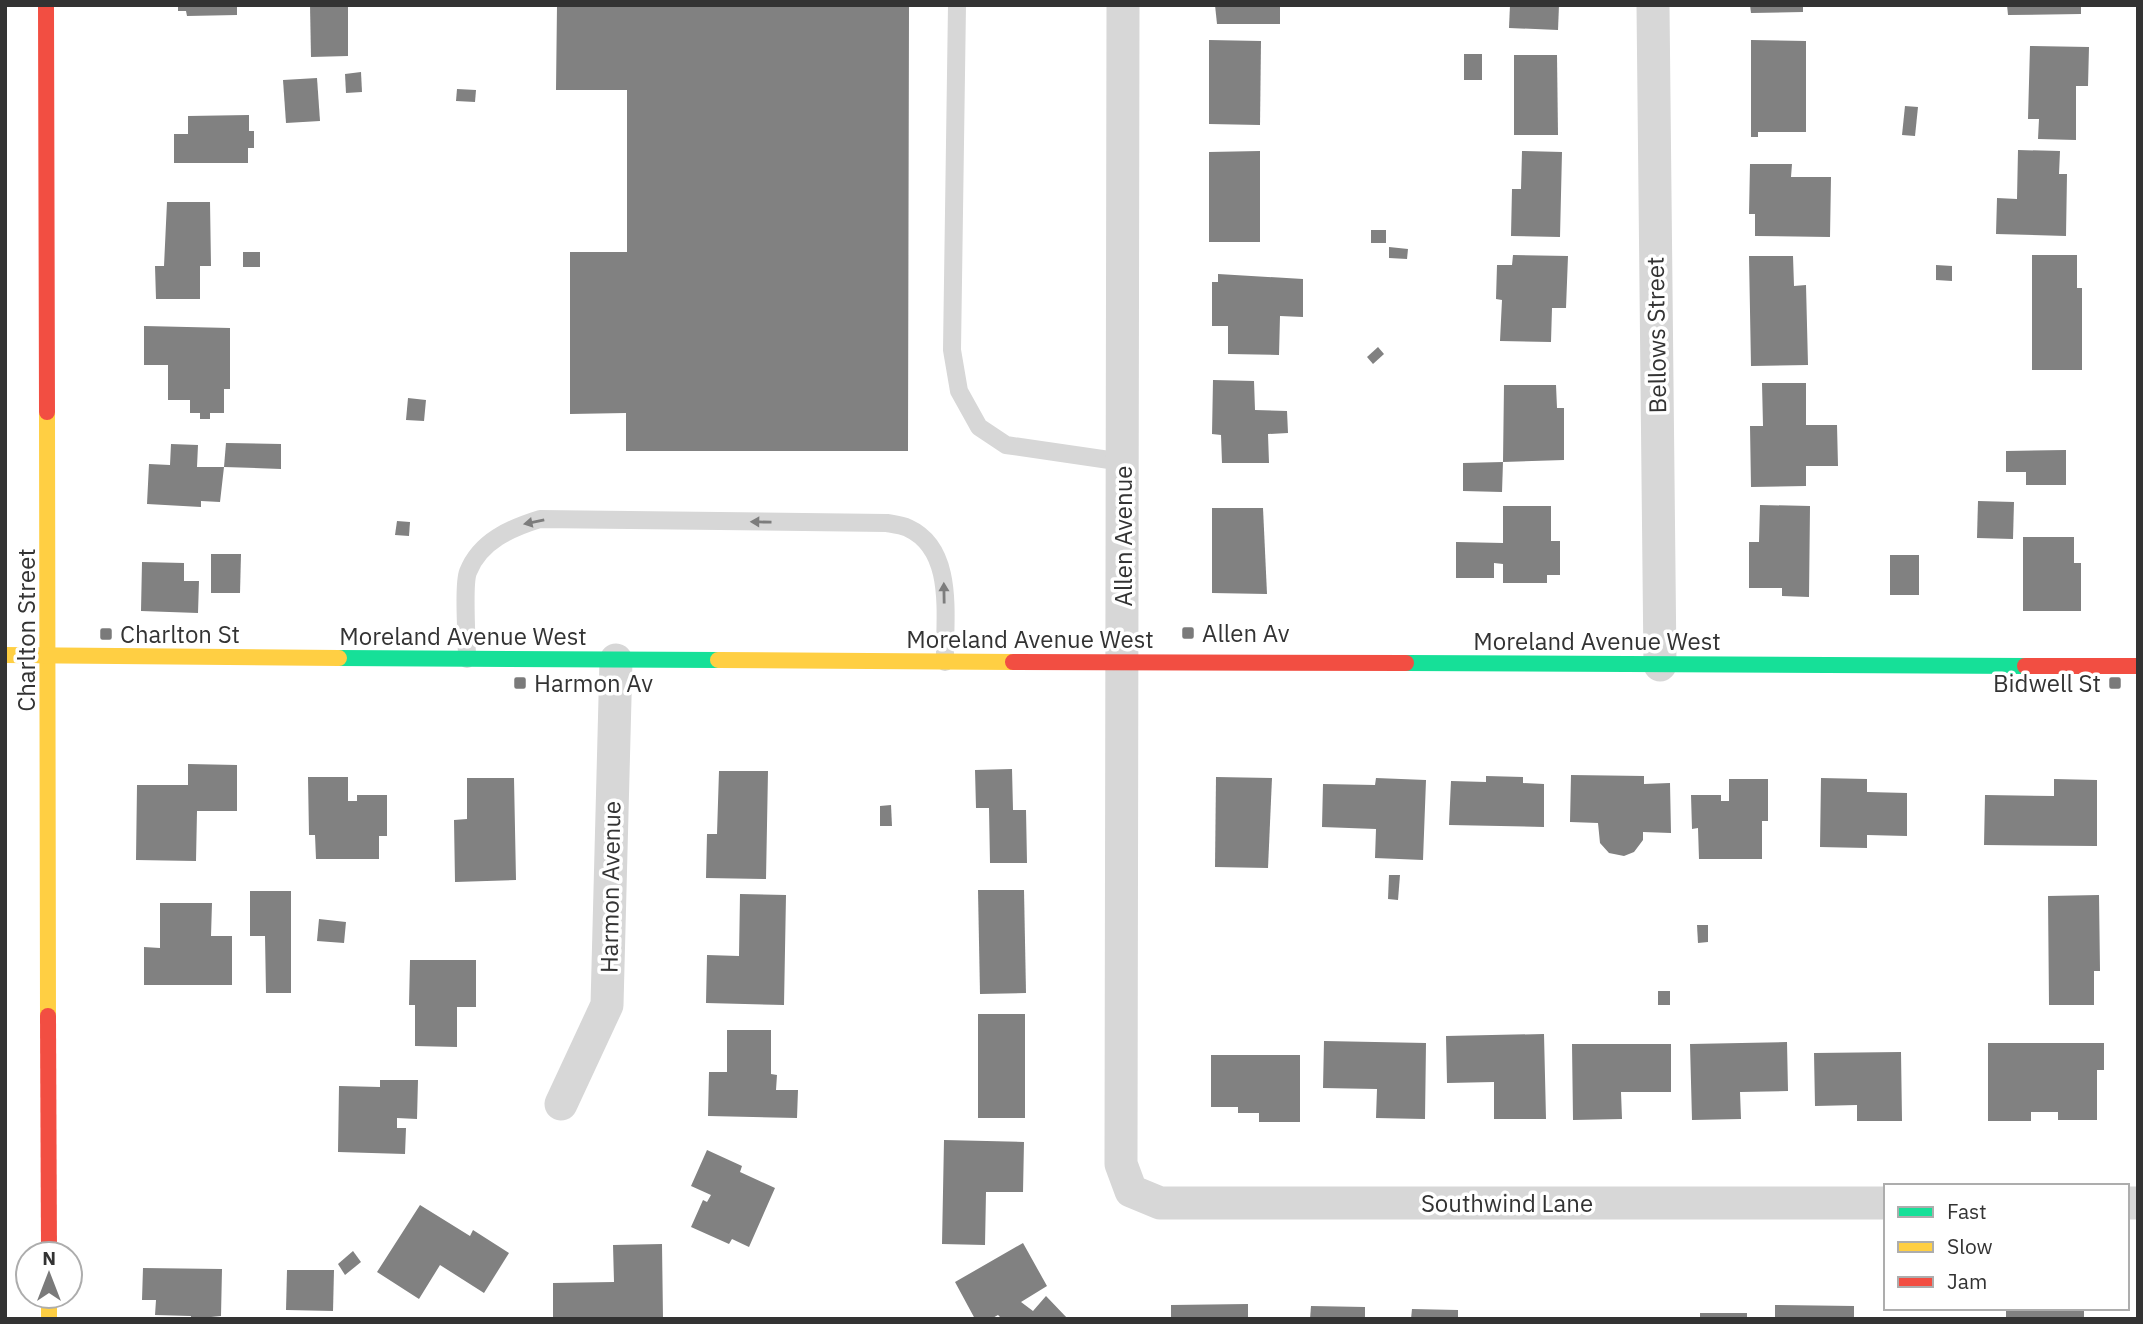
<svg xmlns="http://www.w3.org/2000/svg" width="2143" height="1324" viewBox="0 0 2143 1324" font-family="'IBM Plex Sans',sans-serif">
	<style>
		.building { fill: #818181 }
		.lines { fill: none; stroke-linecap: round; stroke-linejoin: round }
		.lane { stroke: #d7d7d7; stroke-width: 18 }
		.street { stroke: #d7d7d7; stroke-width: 33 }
		.fast { stroke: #16e098; stroke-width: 16 }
		.slow { stroke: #ffcf43; stroke-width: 16 }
		.jam { stroke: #f24e42; stroke-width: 16 }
		.oneway { fill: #7d7d7d }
		.poi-dot { fill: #7a7a7a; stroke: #fff; stroke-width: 2.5 }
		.labels { text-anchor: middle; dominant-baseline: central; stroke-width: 7; stroke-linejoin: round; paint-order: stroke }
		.street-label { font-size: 24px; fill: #333; stroke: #fff }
		.poi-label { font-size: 24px; fill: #333; stroke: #fff; text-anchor: start }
	</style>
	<rect width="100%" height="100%" fill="#fff"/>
	<!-- building -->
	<g class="building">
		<polygon points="178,5 237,5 237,15 187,16 186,11 178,11"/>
		<polygon points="310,5 348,5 348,56 311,57"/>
		<polygon points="557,5 909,5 908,451 626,451 626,413 570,414 570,252 627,252 627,90 556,90"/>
		<polygon points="1215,5 1280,5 1280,24 1217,24"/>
		<polygon points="1510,5 1559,5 1558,30 1509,28"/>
		<polygon points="1750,5 1803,5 1803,12 1751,13"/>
		<polygon points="2007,5 2081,5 2081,14 2008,15"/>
		<polygon points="1209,40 1261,41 1260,125 1209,124"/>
		<polygon points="1751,40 1806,41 1806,132 1758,132 1758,137 1751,137"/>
		<polygon points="2030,46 2089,47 2088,86 2076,86 2076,140 2038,139 2039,119 2028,119"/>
		<rect x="1464" y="54" width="18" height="26"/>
		<polygon points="1514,55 1557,55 1558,135 1514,135"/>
		<polygon points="361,72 362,92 346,93 345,74"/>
		<polygon points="317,78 320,121 286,123 283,80"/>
		<polygon points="457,89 476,90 475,102 456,101"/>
		<polygon points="1905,106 1918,107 1915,136 1902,135"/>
		<polygon points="249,115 249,131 254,131 254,148 248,148 248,163 174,163 174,134 188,134 188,116"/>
		<polygon points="2018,150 2060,151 2059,174 2067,174 2066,236 1996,234 1997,198 2017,199"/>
		<polygon points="1260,151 1260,242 1209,242 1209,152"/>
		<polygon points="1522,151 1562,152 1560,237 1511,236 1512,189 1521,189"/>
		<polygon points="1750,164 1792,164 1791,177 1831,177 1830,237 1755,236 1755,214 1749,214"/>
		<polygon points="167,202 210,202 211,266 200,266 200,299 156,299 155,266 164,266"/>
		<rect x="1371" y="230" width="15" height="13"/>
		<polygon points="1389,247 1408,249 1407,259 1389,258"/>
		<rect x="243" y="252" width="17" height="15"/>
		<polygon points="1513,255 1568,256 1566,308 1552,308 1551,342 1500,341 1502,300 1496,299 1497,265 1512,265"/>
		<polygon points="2032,255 2077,255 2077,288 2082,288 2082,370 2032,370"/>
		<polygon points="1749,256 1793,256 1794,286 1806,285 1808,365 1751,366"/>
		<polygon points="1936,265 1952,266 1952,281 1936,280"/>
		<polygon points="1218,274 1303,279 1303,317 1280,316 1279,355 1228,354 1228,326 1212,326 1212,282 1218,282"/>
		<polygon points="144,326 230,328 230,389 224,389 224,413 210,413 210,419 200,419 200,413 190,413 190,400 168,400 168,365 144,365"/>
		<polygon points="1378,347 1384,354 1373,364 1367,357"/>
		<polygon points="1213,380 1254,381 1255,410 1287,411 1288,433 1268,434 1269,463 1222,463 1221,435 1212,434"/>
		<polygon points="1762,383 1806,383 1806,425 1837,425 1838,466 1806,466 1806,486 1751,487 1750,426 1763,426"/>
		<polygon points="1504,385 1556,385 1557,408 1564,408 1564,460 1503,462"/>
		<polygon points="408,398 426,400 424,421 406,420"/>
		<polygon points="226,443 281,444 281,469 224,467"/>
		<polygon points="171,444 198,445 197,467 224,467 220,502 201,501 201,507 147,504 149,464 170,465"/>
		<polygon points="2066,450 2066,485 2026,485 2026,472 2006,472 2006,451"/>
		<polygon points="1503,462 1502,492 1463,491 1463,463"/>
		<polygon points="1978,501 2014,502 2013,539 1977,538"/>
		<polygon points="1760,505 1810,506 1809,597 1782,596 1782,588 1749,588 1749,542 1759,542"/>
		<polygon points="1503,506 1551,506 1551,541 1560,541 1560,575 1547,575 1547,583 1503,583 1503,564 1494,563 1494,578 1456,578 1456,542 1503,543"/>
		<polygon points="1212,508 1263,508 1267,594 1212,593"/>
		<polygon points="397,521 410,522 409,536 395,535"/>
		<polygon points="2023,537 2074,537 2074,563 2081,563 2081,611 2023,611"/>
		<polygon points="211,554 241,554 240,593 211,593"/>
		<rect x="1890" y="555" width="29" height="40"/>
		<polygon points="142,562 184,563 184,581 199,581 198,613 141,611"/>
		<polygon points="188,764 237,765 237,811 197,811 196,861 136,860 137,785 188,785"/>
		<polygon points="1012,769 1013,810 1026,810 1027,863 990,863 989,808 976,808 975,770"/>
		<polygon points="719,771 768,771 766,879 706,878 707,834 717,834"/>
		<polygon points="1571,775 1644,776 1644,784 1670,783 1671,833 1643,832 1643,840 1634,852 1624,856 1609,853 1600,843 1598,823 1570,822"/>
		<polygon points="1486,776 1523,777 1523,783 1544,784 1544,827 1449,825 1451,781 1486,782"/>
		<polygon points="308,777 348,777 348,801 357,801 357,795 387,795 387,836 379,836 379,859 316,859 315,835 309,835"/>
		<polygon points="1216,777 1272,778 1268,868 1215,867"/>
		<polygon points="467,778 514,778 516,880 455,882 454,820 467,819"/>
		<polygon points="1376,778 1426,780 1423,860 1375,858 1376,829 1322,827 1323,784 1375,785"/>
		<polygon points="1821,778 1867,779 1867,792 1907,793 1907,836 1867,835 1867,848 1820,847"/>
		<polygon points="1729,779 1768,779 1768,821 1762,821 1762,859 1699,859 1698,828 1692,829 1691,795 1721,795 1721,801 1729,801"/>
		<polygon points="2054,779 2097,780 2097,846 1984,845 1985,795 2054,796"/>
		<polygon points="891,805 892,826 880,826 880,806"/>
		<polygon points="1389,875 1400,875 1398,900 1388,899"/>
		<polygon points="978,890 1024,890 1026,993 980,994"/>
		<polygon points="250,891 291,891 291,993 266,993 265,936 250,936"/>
		<polygon points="740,894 786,895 784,1005 706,1003 707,955 739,956"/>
		<polygon points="2099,895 2100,971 2094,971 2094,1005 2049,1005 2048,896"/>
		<polygon points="160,903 212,903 211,936 232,936 232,985 144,985 144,947 160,948"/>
		<polygon points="319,919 346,922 344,943 317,941"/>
		<polygon points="1697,925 1708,925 1708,942 1698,943"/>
		<polygon points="410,960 476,960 476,1007 457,1007 457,1047 415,1046 415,1005 409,1005"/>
		<rect x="1658" y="991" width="12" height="14"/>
		<rect x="978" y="1014" width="47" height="104"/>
		<polygon points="727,1030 771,1030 771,1074 777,1075 776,1090 798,1090 797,1118 708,1116 709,1072 727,1072"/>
		<polygon points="1544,1034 1546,1119 1494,1119 1494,1082 1447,1083 1446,1036"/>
		<polygon points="1324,1041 1426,1043 1425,1119 1376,1118 1377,1089 1323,1088"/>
		<polygon points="1787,1042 1788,1091 1740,1092 1741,1119 1692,1120 1690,1044"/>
		<polygon points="1988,1043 2104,1043 2104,1070 2097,1070 2097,1120 2058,1120 2058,1112 2031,1112 2031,1121 1988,1121"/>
		<polygon points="1572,1044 1671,1044 1671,1092 1621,1092 1622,1119 1573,1120"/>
		<polygon points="1901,1052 1902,1121 1857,1121 1857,1105 1815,1106 1814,1053"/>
		<polygon points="1211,1055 1300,1055 1300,1122 1259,1122 1259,1113 1238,1113 1238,1107 1211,1107"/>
		<polygon points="380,1080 418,1080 417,1119 397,1118 397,1128 406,1128 405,1154 338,1152 339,1086 380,1087"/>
		<polygon points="944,1140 1024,1142 1023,1192 986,1192 985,1245 942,1244"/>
		<polygon points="707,1150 742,1166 740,1172 775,1188 749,1247 732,1239 729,1244 691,1227 703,1200 707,1202 711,1195 691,1186"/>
		<polygon points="420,1205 470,1236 473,1230 509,1253 484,1293 440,1265 419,1299 377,1272"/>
		<polygon points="1023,1243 1047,1286 1021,1302 1033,1311 1046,1296 1068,1319 1002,1319 998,1315 991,1319 975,1319 955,1282"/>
		<polygon points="662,1244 663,1319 553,1319 553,1283 614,1282 613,1245"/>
		<polygon points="353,1251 361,1262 345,1275 338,1264"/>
		<polygon points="143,1268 222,1269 221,1316 191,1319 191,1316 155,1315 156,1300 142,1300"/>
		<polygon points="287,1270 334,1270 333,1311 286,1310"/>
		<polygon points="1248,1304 1248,1319 1171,1319 1171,1305"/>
		<polygon points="1775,1305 1854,1306 1854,1319 1775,1319"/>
		<polygon points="1311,1306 1365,1307 1365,1319 1310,1319"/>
		<polygon points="1412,1309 1458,1310 1458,1319 1411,1319"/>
		<rect x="2006" y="1310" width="78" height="9"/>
		<rect x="1700" y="1313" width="47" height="6"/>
	</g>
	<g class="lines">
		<!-- lane -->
		<g class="lane">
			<polyline points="957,5 952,350 959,391 979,427 1006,445 1123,462"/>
			<path d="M467 659C467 641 463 585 468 572 480 541 511 528 540 519L887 523C893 524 902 525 908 528 956 550 944 618 945 662"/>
		</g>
		<!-- street -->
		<g class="street">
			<polyline points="1123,5 1121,1164 1131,1191 1160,1203 1886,1203"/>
			<polyline points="1653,5 1660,665"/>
			<polyline points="561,1104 607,1005 616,660"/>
			<polyline points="2127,1203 2138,1203"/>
		</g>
		<!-- fast -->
		<g class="fast">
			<polyline points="339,658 718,660"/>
			<polyline points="1406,663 2025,666"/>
		</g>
		<!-- slow -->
		<g class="slow">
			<polyline points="47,412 48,1016"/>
			<polyline points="5,655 339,658"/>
			<polyline points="718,660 1013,662"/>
			<polyline points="49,1296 49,1319"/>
		</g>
		<!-- jam -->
		<g class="jam">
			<polyline points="46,5 47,412"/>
			<polyline points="1013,662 1406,663"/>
			<polyline points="2025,666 2138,666"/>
			<polyline points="48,1016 49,1254"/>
		</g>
	</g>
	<!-- one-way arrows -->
	<defs><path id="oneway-solid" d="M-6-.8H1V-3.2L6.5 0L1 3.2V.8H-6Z" transform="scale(1.75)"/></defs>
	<g class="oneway">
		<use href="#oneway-solid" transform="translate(534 522) rotate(168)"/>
		<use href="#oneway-solid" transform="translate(761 522) rotate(-179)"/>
		<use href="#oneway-solid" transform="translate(944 593) rotate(-91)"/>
	</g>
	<!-- markers -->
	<g class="poi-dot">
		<rect x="1181" y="626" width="14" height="14" rx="3.5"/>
		<rect x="99" y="627" width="14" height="14" rx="3.5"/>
		<rect x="513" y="676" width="14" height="14" rx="3.5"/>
		<rect x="2108" y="676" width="14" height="14" rx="3.5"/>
	</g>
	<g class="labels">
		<!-- street labels -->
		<g class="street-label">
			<text transform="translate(1656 335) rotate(-91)">Bellows Street</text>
			<text transform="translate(1123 536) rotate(-90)">Allen Avenue</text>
			<text transform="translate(26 630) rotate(-90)">Charlton Street</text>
			<text x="463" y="636">Moreland Avenue West</text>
			<text x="1030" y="639">Moreland Avenue West</text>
			<text x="1597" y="641">Moreland Avenue West</text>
			<text transform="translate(610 887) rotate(-89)">Harmon Avenue</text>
			<text x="1507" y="1203">Southwind Lane</text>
		</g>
		<!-- poi labels -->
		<g class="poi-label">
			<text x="1202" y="633">Allen Av</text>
			<text x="120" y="634">Charlton St</text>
			<text x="534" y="683">Harmon Av</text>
			<text x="2101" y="683" text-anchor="end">Bidwell St</text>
		</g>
	</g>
	<!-- border -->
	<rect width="2143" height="1324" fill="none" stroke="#333333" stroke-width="14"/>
	<!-- legend -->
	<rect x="1884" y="1184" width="245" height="126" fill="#ffffff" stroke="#adadad" stroke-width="2"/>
	<rect x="1898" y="1207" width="35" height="10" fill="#16e098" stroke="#adadad" stroke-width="2"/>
	<text x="1947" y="1219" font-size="21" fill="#333333">Fast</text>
	<rect x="1898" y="1242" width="35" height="10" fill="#ffcf43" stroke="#adadad" stroke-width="2"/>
	<text x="1947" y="1254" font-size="21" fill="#333333">Slow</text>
	<rect x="1898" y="1277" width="35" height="10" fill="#f24e42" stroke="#adadad" stroke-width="2"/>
	<text x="1947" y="1289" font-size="21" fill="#333333">Jam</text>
	<!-- north arrow -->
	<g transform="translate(49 1275)"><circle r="33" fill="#ffffff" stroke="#adadad" stroke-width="2"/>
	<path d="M0-5L12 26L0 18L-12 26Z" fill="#7a7a7a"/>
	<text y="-10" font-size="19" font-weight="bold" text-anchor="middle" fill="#333333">N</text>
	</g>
</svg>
